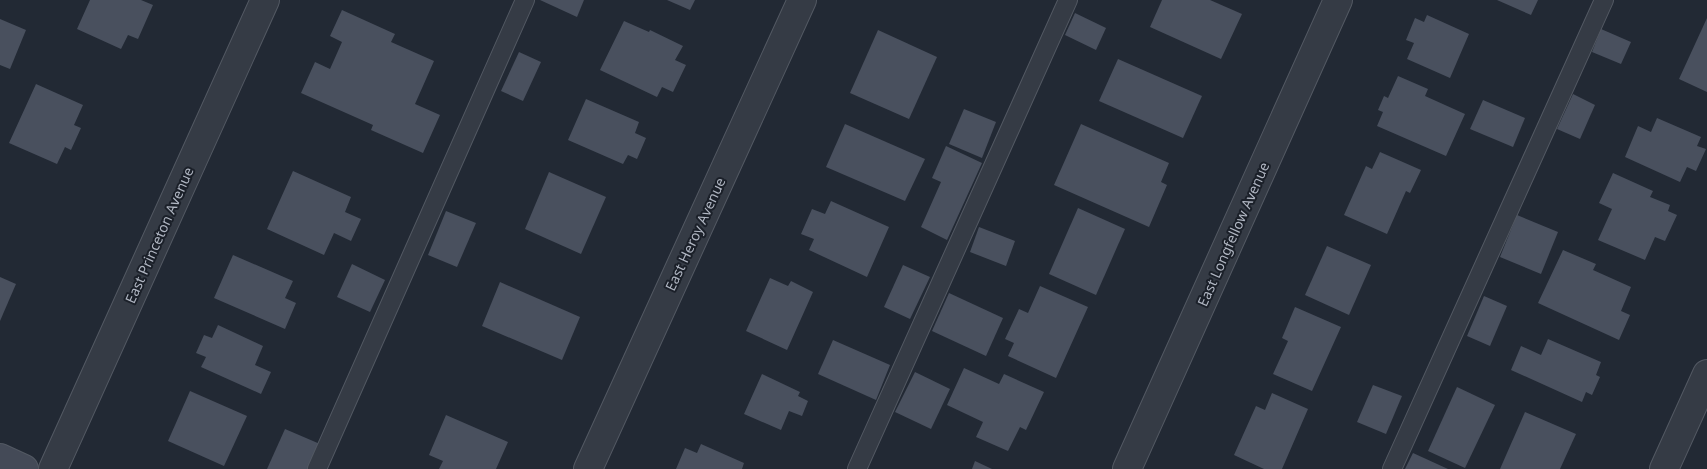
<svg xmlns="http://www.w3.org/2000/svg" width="1707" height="469" viewBox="0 0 1707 469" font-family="'Noto Sans',sans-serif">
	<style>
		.building { fill: #49505e }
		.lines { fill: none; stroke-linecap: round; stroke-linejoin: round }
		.lane-casing { stroke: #535963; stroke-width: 20 }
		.street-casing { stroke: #535963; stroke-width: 30 }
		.secondary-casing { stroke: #535963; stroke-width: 30 }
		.lane { stroke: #353b45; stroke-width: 18 }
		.street { stroke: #353b45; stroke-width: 28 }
		.secondary { stroke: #444a57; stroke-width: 28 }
		.labels { text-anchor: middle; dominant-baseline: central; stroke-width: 4; stroke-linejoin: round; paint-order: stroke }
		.street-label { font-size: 14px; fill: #b0b6c2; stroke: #1b2029 }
	</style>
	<rect width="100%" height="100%" fill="#222934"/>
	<!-- building -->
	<g class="building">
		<polygon points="90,0 141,0 153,5 138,39 128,35 121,49 77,29"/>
		<polygon points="540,0 584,0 577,17"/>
		<polygon points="667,0 695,0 690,10"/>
		<polygon points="1162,0 1210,0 1242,14 1221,59 1150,27"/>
		<polygon points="1497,0 1538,0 1531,15"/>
		<polygon points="342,10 395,34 391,42 434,61 415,104 440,115 423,153 371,130 373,125 301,93 315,62 330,69 342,42 330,36"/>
		<polygon points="1075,13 1106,28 1096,50 1065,35"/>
		<polygon points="1427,15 1469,34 1450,78 1407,59 1414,43 1406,40 1415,18 1424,22"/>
		<polygon points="1707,18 1707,92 1679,79"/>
		<polygon points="0,19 26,30 10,69 0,65"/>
		<polygon points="624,21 649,32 650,30 683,46 675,60 686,65 673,92 662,87 657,97 600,70"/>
		<polygon points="1601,29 1631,42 1621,64 1592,52"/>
		<polygon points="878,30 937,57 909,119 850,93"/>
		<polygon points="519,52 541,62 523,101 501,91"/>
		<polygon points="1118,59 1202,96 1183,138 1099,101"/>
		<polygon points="1398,76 1428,89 1425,96 1465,114 1446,156 1377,126 1383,112 1378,110 1384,96 1388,98"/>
		<polygon points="36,84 83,105 74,125 81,128 71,150 65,147 57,164 9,143"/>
		<polygon points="1573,94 1595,105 1580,139 1557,129"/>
		<polygon points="586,99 639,122 635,133 646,138 637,159 628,155 623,164 568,140"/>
		<polygon points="1483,100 1525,118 1513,147 1470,129"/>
		<polygon points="964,109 996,122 982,158 949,144"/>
		<polygon points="1657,118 1701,137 1697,146 1706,149 1696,171 1687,167 1680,182 1625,157 1638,126 1651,132"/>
		<polygon points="845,124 925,159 905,201 826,167"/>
		<polygon points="1081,124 1169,163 1161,182 1167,185 1149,227 1054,185"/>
		<polygon points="946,146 982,163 947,240 921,227 941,182 932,178"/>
		<polygon points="1380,152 1421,170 1410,193 1406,191 1387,234 1344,215 1366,166 1372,169"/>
		<polygon points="293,171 351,197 345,212 361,219 351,241 334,233 324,255 267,229"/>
		<polygon points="549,172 606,197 581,254 525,229"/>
		<polygon points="1613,173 1653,191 1650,197 1670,205 1668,211 1677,215 1665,241 1655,237 1645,260 1598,240 1612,209 1599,203"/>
		<polygon points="831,201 889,227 867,277 809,250 814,239 801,234 812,209 825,214"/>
		<polygon points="1078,208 1125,229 1096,295 1049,274"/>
		<polygon points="446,211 476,223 457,267 428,255"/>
		<polygon points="1517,215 1558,232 1541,274 1500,257"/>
		<polygon points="979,227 1015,241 1006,266 970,252"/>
		<polygon points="1327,246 1371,265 1349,315 1305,295"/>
		<polygon points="1563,250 1596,264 1593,270 1631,287 1621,311 1630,315 1619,340 1538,303"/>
		<polygon points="233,255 293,281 285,298 296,303 285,329 214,298"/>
		<polygon points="352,264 385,280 370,312 337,297"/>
		<polygon points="903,265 930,277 910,319 884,307"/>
		<polygon points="0,277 16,284 0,321"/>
		<polygon points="770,278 788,286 791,281 813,292 787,350 746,331"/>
		<polygon points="500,282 580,317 562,360 482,326"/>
		<polygon points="1040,286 1088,307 1056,378 1008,356 1014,343 1005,339 1019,309 1028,313"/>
		<polygon points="949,293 1003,318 986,356 932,331"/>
		<polygon points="1484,296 1507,306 1490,346 1467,336"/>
		<polygon points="1295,307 1341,327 1312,391 1273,374 1288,341 1282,338"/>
		<polygon points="218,325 263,346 255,365 271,372 261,394 201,367 206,357 196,353 204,335 212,338"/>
		<polygon points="1548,339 1601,362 1596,375 1600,377 1592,395 1586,392 1582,402 1511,370 1521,346 1541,355"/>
		<polygon points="833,340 890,365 876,400 818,374"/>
		<polygon points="964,368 999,384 1004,374 1044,392 1026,430 1020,427 1008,451 976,437 983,422 947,405"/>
		<polygon points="915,372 950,389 931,429 895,412"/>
		<polygon points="762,374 800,392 798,396 808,401 802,416 789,411 781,430 744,414"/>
		<polygon points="1373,385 1402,396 1386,434 1357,422"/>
		<polygon points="1457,387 1495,405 1465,468 1428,451"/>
		<polygon points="190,391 247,416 224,466 168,441"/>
		<polygon points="1272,393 1308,409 1282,469 1264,469 1234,455 1256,406 1265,410"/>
		<polygon points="1525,412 1576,434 1560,469 1500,469"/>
		<polygon points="446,415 508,442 496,469 439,469 443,461 429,455"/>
		<polygon points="285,429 320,444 309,469 267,469"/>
		<polygon points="701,444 744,463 742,469 676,469 685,448 697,453"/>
		<polygon points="1413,453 1448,469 1405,469"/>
		<polygon points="975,461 992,469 972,469"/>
	</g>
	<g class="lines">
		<defs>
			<g id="lane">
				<polyline points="317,469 525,0"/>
				<polyline points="857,469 1068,0"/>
				<polyline points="1392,469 1604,0"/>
			</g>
			<g id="street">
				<polyline points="53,469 265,0"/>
				<polyline points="588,469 802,0"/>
				<polyline points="1127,469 1338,0"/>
				<polyline points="1664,469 1707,374"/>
			</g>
			<polyline id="secondary" points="0,458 24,469"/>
		</defs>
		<!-- lane casing -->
		<use href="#lane" class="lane-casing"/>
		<!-- street casing -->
		<use href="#street" class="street-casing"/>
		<!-- secondary casing -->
		<use href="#secondary" class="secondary-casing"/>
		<!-- lane -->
		<use href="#lane" class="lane"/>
		<!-- street -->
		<use href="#street" class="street"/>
		<!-- secondary -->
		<use href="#secondary" class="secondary"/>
	</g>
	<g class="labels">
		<!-- street labels -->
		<g class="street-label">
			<text transform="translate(695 234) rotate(-65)">East Heroy Avenue</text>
			<text transform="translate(1233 234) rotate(-66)">East Longfellow Avenue</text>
			<text transform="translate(159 235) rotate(-66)">East Princeton Avenue</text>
		</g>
	</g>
</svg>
